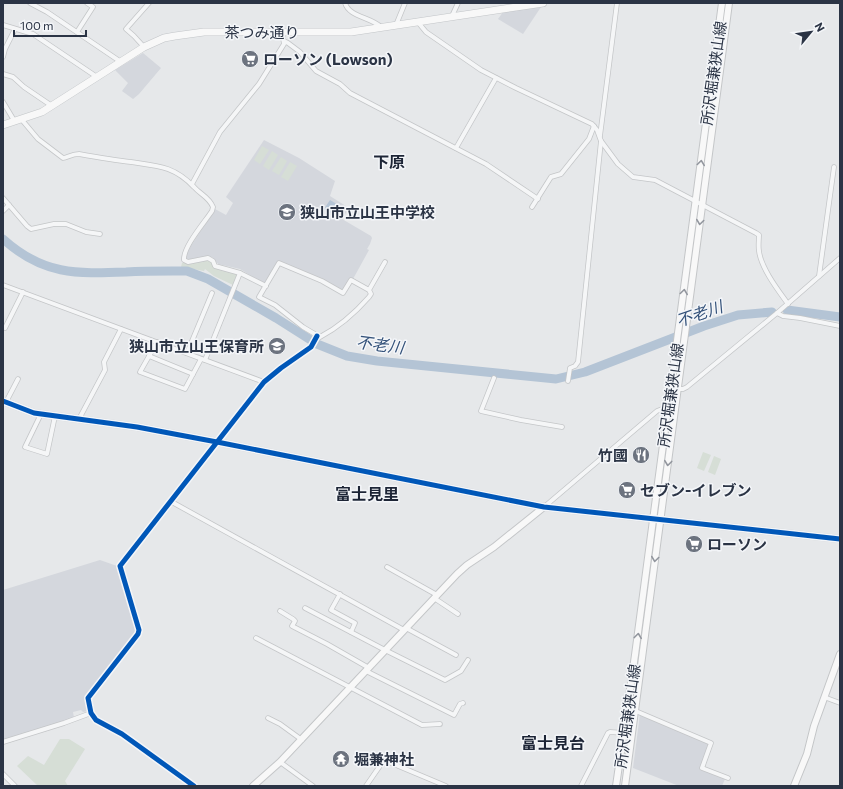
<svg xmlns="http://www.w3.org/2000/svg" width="843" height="789" viewBox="0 0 843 789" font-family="Commissioner,'Noto Sans JP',sans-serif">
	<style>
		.built { fill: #d4d7dd }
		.green { fill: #d6ded6 }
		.water { fill: #b4c4d5 }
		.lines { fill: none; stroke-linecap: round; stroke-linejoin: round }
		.river { stroke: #b4c4d5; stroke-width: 9 }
		.street-casing { stroke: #c4c6c8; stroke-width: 5.5 }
		.secondary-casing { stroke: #c4c6c8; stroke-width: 8 }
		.primary-casing { stroke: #c2c5c8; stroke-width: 8 }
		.street { stroke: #f5f6f7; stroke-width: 4 }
		.secondary { stroke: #f8f8f8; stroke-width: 6 }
		.primary { stroke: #f8f8f8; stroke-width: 7 }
		.cycleway-casing { stroke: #f4f6f9; stroke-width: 8 }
		.cycleway { stroke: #0057b8; stroke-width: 5 }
		.oneway { stroke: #92969e }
		.labels { text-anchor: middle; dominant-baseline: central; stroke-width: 3; stroke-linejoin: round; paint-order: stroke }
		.street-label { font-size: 15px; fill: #2b3445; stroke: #f4f6f9 }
		.poi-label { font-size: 15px; font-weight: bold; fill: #2b3445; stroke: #f4f6f9; text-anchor: start }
		.neighbourhood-label { font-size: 16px; font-weight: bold; fill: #1d2536; stroke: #f4f6f9 }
		.water-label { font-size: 16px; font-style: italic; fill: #34527a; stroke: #f4f6f9 }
	</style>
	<rect width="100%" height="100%" fill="#e6e8ea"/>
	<!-- built -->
	<g class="built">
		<polygon points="541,7 523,34 498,19 503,12"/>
		<polygon points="143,53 161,68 139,94 133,99 122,91 128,83 115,70"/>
		<polygon points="264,140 299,158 335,181 330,196 349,208 342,219 371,236 372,238 370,244 367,249 369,250 353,279 343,289 341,290 322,280 278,261 265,283 263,283 240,269 218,264 212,257 203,257 188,260 185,258 191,246 215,209 226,215 233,203 226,197"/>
		<polygon points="100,560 117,566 118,568 137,630 87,698 89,709 88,711 83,712 81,710 73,712 74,718 3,740 3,590"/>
		<polygon points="640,714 709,743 709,745 700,769 725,779 722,786 679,786 633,768"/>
	</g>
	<!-- green -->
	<g class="green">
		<polygon points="262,146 269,150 260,164 254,160"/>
		<polygon points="272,151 278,155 269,170 263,166"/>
		<polygon points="281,157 287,161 279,175 272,171"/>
		<polygon points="290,162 297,166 288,181 281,177"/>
		<polygon points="206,259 211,262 214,267 236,273 237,274 233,285 214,276 205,269 204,271 181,267 182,263 190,263"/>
		<polygon points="703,452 711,455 704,471 697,468"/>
		<polygon points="714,456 721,459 715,475 708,472"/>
		<polygon points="60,739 69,739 85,749 65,781 68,786 38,786 17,766 28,756 44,765"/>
	</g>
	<!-- water -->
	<polygon class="water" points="330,200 345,209 339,218 324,209"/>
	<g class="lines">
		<!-- river -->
		<g class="river">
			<path d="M3 239C43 275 76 274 126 272 142 271 157 271 173 271H187L208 279 276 318 317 344 347 356 377 361 556 379 585 372 704 326 738 315 772 312"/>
			<polyline points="787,310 840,317"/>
		</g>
		<defs>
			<g id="street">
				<polyline points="30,3 47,12 121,62"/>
				<path d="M345 3C349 17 371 17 381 27"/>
				<polyline points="452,16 458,3"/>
				<path d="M417 21 426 32 481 70 516 88 592 124 597 130 601 141 618 164 633 177 655 180 756 233 759 235C759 240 758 246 759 251 761 268 778 290 788 304"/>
				<polyline points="3,25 33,34 97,77"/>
				<polyline points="396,25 405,3"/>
				<polyline points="77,32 93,7 87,3"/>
				<polyline points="284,41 288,43 300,52 316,71 340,84 350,93 486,164 538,199"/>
				<polyline points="144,47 134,36 126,29 149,3"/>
				<polyline points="3,57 5,49 15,29"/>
				<polyline points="3,74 13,77 24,87 52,106"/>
				<polyline points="3,102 15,122"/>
				<path d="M22 120 38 139 63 158C67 158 71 154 79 154 96 157 113 160 131 162 158 166 174 166 194 187 201 195 209 197 213 207L212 211C204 223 183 247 184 260L188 262 208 258 213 261 215 266 240 273 266 286"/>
				<polyline points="600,136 617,3"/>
				<polyline points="456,148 496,78"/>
				<polyline points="192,184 220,132 259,84 284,44 282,32"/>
				<polyline points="3,198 27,226 31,229 54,224 66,224 86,232 100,234"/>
				<polyline points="532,207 551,177 561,174 589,139 594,126"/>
				<polyline points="3,211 9,205"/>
				<polyline points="819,276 834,167"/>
				<polyline points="3,285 264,382"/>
				<path d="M369 290 351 280 343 293 322 281 279 263 259 297 275 305 303 327 320 337C339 327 355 313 369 297L371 294 369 290 385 262"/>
				<polyline points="777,313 840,258"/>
				<polyline points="5,328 23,292"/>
				<polyline points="157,342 140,372 185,389 201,359"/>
				<polyline points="187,353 212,293"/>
				<polyline points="149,356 193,374"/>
				<polyline points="205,360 240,273"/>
				<polyline points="494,378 481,411 521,420 562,427"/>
				<polyline points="568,381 570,368 575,366 578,362 601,141"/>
				<polyline points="677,389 683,389 687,387 777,313 783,316 800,318 840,326"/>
				<polyline points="6,402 18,379"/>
				<polyline points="41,414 25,447 47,454 55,416"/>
				<polyline points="79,419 105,370 104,362 121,329"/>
				<polyline points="170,501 404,630"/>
				<polyline points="544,507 657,411 662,409 668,409"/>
				<polyline points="387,567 437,595"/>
				<polyline points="340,594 331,610 355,623 351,632"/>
				<polyline points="434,598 458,614"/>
				<polyline points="305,608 385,650 445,680 461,671 468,660"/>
				<polyline points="280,611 293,619 295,621 292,626 327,644 369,668"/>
				<polyline points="406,628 456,655"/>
				<polyline points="256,638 422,725 440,724"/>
				<polyline points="366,671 454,715 460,704 463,703"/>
				<polyline points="824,697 840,703"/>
				<polyline points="638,712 711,743 702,768 728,778"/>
				<polyline points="268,718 280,724 302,740"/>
				<polyline points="3,742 64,723 91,713"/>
				<polyline points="280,762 313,786"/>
				<polyline points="3,774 15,786"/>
				<polyline points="194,786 122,734 96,720 91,713 88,698 138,634 139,630 120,566 264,382 281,368 311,347 317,336"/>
				<polyline points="366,786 384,760 446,786"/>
				<polyline points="581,786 608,733 610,732 624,733"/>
			</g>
			<g id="secondary">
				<polyline points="3,401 34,413 137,427 217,442 544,507 840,539"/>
				<polyline points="253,786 280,762 457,574 467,565 494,547 544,507"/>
				<polyline points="616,786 635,655 722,3"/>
				<polyline points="625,786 729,3"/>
				<polyline points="794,786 807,754 814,726 840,654"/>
			</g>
			<polyline id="primary" points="3,125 42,112 144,47 164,38 175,36 204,32 351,32 543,3"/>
		</defs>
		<!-- street casing -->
		<use href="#street" class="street-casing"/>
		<!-- secondary casing -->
		<use href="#secondary" class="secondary-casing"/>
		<!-- primary casing -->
		<use href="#primary" class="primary-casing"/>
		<!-- street -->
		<use href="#street" class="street"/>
		<!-- secondary -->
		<use href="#secondary" class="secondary"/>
		<!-- primary -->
		<use href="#primary" class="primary"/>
		<defs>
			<g id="cycleway">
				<polyline points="3,401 34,413 137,427 217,442 544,507 840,539"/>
				<polyline points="194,786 122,734 96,720 91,713 88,698 138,634 139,630 120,566 264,382 281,368 311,347 317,336"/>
			</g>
		</defs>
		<!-- cycleway casing -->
		<use href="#cycleway" class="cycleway-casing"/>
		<!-- cycleway -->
		<use href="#cycleway" class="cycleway"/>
	</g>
	<!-- one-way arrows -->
	<defs><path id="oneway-chevron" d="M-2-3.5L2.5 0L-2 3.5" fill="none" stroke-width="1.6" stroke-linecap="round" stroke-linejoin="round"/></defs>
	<g class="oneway">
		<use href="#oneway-chevron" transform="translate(701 163) rotate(-82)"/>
		<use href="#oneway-chevron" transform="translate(700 222) rotate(98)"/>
		<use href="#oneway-chevron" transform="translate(684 292) rotate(-82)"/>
		<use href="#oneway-chevron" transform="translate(668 463) rotate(97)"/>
		<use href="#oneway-chevron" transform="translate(655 559) rotate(98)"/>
		<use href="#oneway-chevron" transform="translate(638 636) rotate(-83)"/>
	</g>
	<!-- icons -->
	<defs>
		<symbol id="supermarket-disc" viewBox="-11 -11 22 22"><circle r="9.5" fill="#6c737f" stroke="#f4f6f9"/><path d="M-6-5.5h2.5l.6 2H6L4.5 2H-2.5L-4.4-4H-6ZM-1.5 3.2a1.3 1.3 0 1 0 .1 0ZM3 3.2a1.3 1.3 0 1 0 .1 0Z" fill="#fff"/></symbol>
		<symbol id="school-disc" viewBox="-11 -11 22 22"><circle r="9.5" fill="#6c737f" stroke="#f4f6f9"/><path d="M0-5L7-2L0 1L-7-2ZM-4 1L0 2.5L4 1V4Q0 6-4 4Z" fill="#fff"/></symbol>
		<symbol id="restaurant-disc" viewBox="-11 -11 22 22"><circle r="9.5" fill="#6c737f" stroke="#f4f6f9"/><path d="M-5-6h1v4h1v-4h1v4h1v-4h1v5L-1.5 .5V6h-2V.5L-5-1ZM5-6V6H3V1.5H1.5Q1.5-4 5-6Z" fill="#fff"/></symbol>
		<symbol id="temple-disc" viewBox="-11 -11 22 22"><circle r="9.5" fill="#6c737f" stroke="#f4f6f9"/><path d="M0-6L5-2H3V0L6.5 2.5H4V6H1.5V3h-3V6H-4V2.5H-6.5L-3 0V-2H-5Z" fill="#fff"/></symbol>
	</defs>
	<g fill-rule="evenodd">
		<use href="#supermarket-disc" x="240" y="49" width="20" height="20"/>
		<use href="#school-disc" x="277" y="202" width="20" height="20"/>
		<use href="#school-disc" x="267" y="336" width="20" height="20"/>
		<use href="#restaurant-disc" x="631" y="445" width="20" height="20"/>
		<use href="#supermarket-disc" x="617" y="480" width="20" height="20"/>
		<use href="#supermarket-disc" x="684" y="534" width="20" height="20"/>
		<use href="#temple-disc" x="331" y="749" width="20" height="20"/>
	</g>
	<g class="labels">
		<!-- street labels -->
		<g class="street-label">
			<text x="262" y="32">茶つみ通り</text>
			<text transform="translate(713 73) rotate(-82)">所沢堀兼狭山線</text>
			<text transform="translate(670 395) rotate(-82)">所沢堀兼狭山線</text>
			<text transform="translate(627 716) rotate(-82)">所沢堀兼狭山線</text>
		</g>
		<!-- poi labels -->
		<g class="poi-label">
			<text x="263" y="59">ローソン (Lowson)</text>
			<text x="300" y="212">狭山市立山王中学校</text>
			<text x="264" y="346" text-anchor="end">狭山市立山王保育所</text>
			<text x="628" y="455" text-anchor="end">竹國</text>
			<text x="640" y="490">セブン-イレブン</text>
			<text x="707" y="544">ローソン</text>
			<text x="354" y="759">堀兼神社</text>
		</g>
		<!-- neighbourhood labels -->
		<g class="neighbourhood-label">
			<text x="389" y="161">下原</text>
			<text x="367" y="493">富士見里</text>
			<text x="553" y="742">富士見台</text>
		</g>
		<!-- water labels -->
		<g class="water-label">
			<text transform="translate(699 313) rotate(-19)">不老川</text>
			<text transform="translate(380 344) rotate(7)">不老川</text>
		</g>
	</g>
	<!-- border -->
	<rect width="843" height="789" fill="none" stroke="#2b3445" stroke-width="8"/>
	<!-- north arrow -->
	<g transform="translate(811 32) rotate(61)" stroke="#f4f6f9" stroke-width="3" paint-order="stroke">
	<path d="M0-3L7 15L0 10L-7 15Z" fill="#2b3445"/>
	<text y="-6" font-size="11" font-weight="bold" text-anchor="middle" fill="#2b3445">N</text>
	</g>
	<!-- scale -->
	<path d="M14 30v6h72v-6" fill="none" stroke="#2b3445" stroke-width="2"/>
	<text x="20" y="30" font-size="12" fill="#2b3445" stroke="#f4f6f9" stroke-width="3" paint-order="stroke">100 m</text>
</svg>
